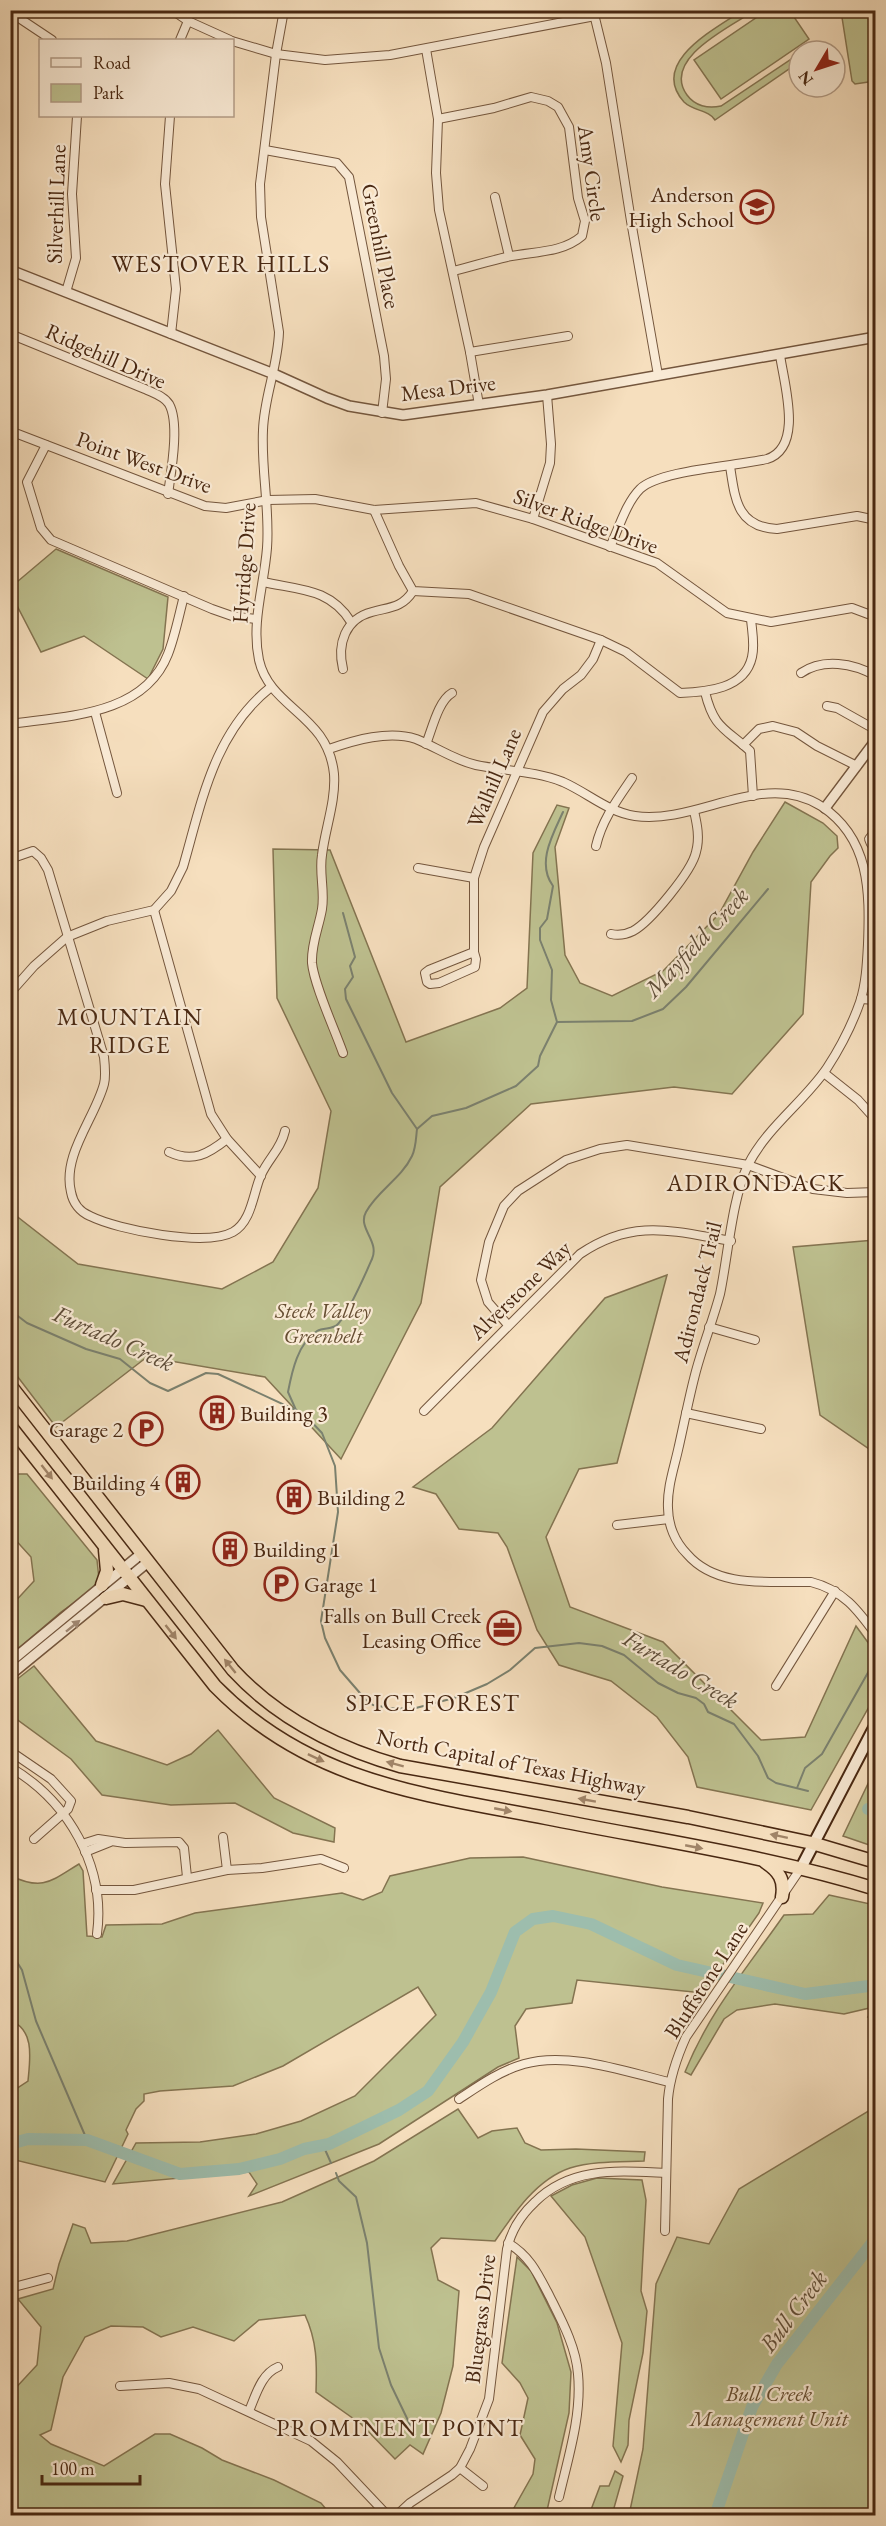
<svg xmlns="http://www.w3.org/2000/svg" width="886" height="2526" viewBox="0 0 886 2526" font-family="'EB Garamond',serif">
	<style>
		.green { fill: #bec190; stroke: #847451; stroke-width: 1.5 }
		.lines { fill: none; stroke-linecap: round; stroke-linejoin: round }
		.stream { stroke: #7b816f; stroke-width: 2 }
		.river { stroke: #9dbdad; stroke-width: 12 }
		.minor-casing { stroke: #74563d; stroke-width: 10 }
		.tertiary-casing { stroke: #74563d; stroke-width: 12 }
		.secondary-casing { stroke: #492812; stroke-width: 14 }
		.trunk-casing { stroke: #492812; stroke-width: 15 }
		.minor { stroke: #f9ead5; stroke-width: 8 }
		.tertiary { stroke: #f9ead5; stroke-width: 9 }
		.secondary { stroke: #f9ead5; stroke-width: 10 }
		.trunk { stroke: #f6dfbe; stroke-width: 12 }
		.oneway { fill: #a08468 }
		.oneway2 { fill: #a18974 }
		.labels { text-anchor: middle; dominant-baseline: central; stroke-width: 4.5; stroke-linejoin: round; paint-order: stroke }
		.street-label { font-size: 22px; fill: #492812; stroke: #f9ead5 }
		.poi-label { font-size: 22px; fill: #492812; stroke: #f9ead5; text-anchor: end }
		.park-label { font-size: 22px; font-style: italic; fill: #664e32; stroke: #f9ead5 }
		.neighbourhood-label { font-size: 24px; letter-spacing: 1.5px; fill: #492812; stroke: #f9ead5 }
		.water-label { font-size: 24px; font-style: italic; fill: #5e4d39; stroke: #f9ead5 }
	</style>
	<rect width="100%" height="100%" fill="#f6dfbe"/>
	<filter id="stains"><feTurbulence type="fractalNoise" baseFrequency=".00333" numOctaves="4"/><feColorMatrix values="0 0 0 0 .2 0 0 0 0 .09 0 0 0 0 .02 0 0 0 .5 -.17"/></filter>
	<radialGradient id="worn" r=".72"><stop offset=".6" stop-color="#630" stop-opacity="0"/><stop offset="1" stop-color="#630" stop-opacity=".3"/></radialGradient>
	<!-- green -->
	<g class="green">
		<path d="M743 10 754 11C730 27 661 59 687 95 695 106 708 109 721 106L799 54V62L715 120C709 110 693 111 684 102 648 62 717 28 743 10Z"/>
		<polygon points="766,11 790,11 809,39 721,99 694,60"/>
		<polygon points="841,11 875,11 875,81 855,84 852,81"/>
		<polygon points="56,549 168,597 163,649 148,679 84,636 41,652 11,594 11,587"/>
		<polygon points="785,802 823,823 837,836 838,848 830,856 811,882 803,1014 732,1094 674,1087 531,1104 440,1187 421,1303 341,1459 265,1377 147,1357 56,1427 11,1368 10,1211 78,1264 222,1289 273,1262 318,1188 331,1111 277,998 273,849 330,850 406,1042 500,1008 527,988 533,853 557,805 569,808 555,847 565,955 580,983 612,996 663,971 719,914 753,852"/>
		<polygon points="875,1240 876,1240 875,1453 820,1415 793,1247"/>
		<polygon points="667,1275 617,1463 579,1469 546,1537 570,1607 663,1642 761,1740 805,1737 856,1626 875,1652 875,1696 811,1810 697,1787 688,1757 657,1717 611,1681 559,1665 537,1630 507,1547 498,1533 459,1529 436,1494 413,1487 492,1428 605,1298"/>
		<polygon points="11,1474 27,1474 97,1560 99,1579 91,1591 61,1612 11,1655 11,1606 34,1581 31,1557 11,1535"/>
		<polygon points="34,1666 96,1741 167,1765 191,1754 218,1730 274,1798 335,1828 334,1842 293,1833 235,1803 171,1805 102,1795 71,1759 11,1715 11,1684"/>
		<polygon points="875,1769 875,1847 843,1836"/>
		<path d="M523 1857 662 1887 763 1903 759 1913 703 1993 577 1980 572 2003 526 2009 515 2026 519 2058 498 2067 379 2144 249 2196 257 2184 249 2172 113 2184 136 2143 200 2142 256 2134 301 2121 355 2096 436 2015 418 1987 283 2066 233 2086 160 2091 144 2094V2101L136 2109 126 2130 128 2134 105 2182 11 2159 10 2093 28 2081C30 2059 35 2030 11 2021V1876C43 1891 51 1881 79 1864L83 1871 87 1936 102 1937 106 1925 162 1924 195 1913 342 1893 363 1900 382 1892 390 1876 470 1858Z"/>
		<path d="M829 1895 875 1905V2018L868 2017 874 2007 844 2014 775 2004 737 2010 724 2019 691 2075 685 2072C709 2012 747 1968 784 1915L813 1914Z"/>
		<polygon points="875,2107 875,2515 629,2515 643,2449 656,2284 677,2237 709,2244 739,2189"/>
		<path d="M458 2109 478 2138 492 2131 517 2128 525 2143 541 2150 576 2149 645 2152 644 2161C620 2162 593 2161 570 2168 537 2179 514 2213 495 2241L441 2238 431 2248 438 2280 459 2291 453 2366 441 2413 423 2454 410 2445 395 2459 361 2424 316 2392C317 2363 317 2341 305 2315L259 2320 234 2341 193 2327 161 2337 143 2327 111 2326 85 2337 63 2377 51 2430 40 2435 51 2444 104 2466 155 2434H170L202 2448 222 2460 274 2480 321 2503 331 2515H11V2393L37 2365 41 2327 18 2299 53 2289 59 2264 73 2224 85 2228 91 2243 127 2241 282 2202 374 2161Z"/>
		<polygon points="597,2178 642,2180 646,2200 641,2291 647,2311 643,2353 629,2420 628,2445 621,2462 613,2446 622,2343 585,2237 551,2196 572,2185"/>
		<polygon points="517,2257 531,2271 557,2323 571,2372 569,2413 546,2515 510,2515 533,2474 535,2459 520,2435 528,2398 520,2383 502,2363"/>
		<polygon points="615,2471 623,2476 612,2515 589,2515 600,2486 609,2486"/>
	</g>
	<g class="lines">
		<!-- stream -->
		<g class="stream">
			<polyline points="343,913 355,957 350,966 353,977 345,989 346,999 392,1093 417,1129"/>
			<path d="M557 1022 551 1000 552 970 540 940V928L547 919 553 886C536 863 553 834 563 812"/>
			<polyline points="10,1310 27,1323 86,1349 120,1359 150,1383 168,1391 206,1373 218,1374 304,1414 322,1433 335,1466 338,1512 321,1621 325,1638 340,1670 366,1700 373,1705 390,1708 412,1709 454,1698 487,1684 510,1670 535,1648 579,1643 602,1646 624,1655 658,1683 678,1693 696,1698 704,1704 708,1712 734,1724 758,1756 768,1778 776,1783 808,1791"/>
			<path d="M296 1410 288 1392C292 1371 298 1343 317 1331 324 1327 333 1330 338 1324 349 1312 365 1275 372 1259 380 1241 357 1228 366 1212 378 1190 401 1179 412 1156 416 1148 416 1137 417 1129L432 1116 466 1108 516 1086 538 1066 540 1056 557 1022 632 1021 663 1009 686 987 768 889"/>
			<polyline points="797,1788 805,1768 822,1754 870,1669"/>
			<polyline points="10,1951 22,1970 36,2021 87,2140"/>
			<polyline points="323,2145 331,2163"/>
			<polyline points="336,2173 339,2181 356,2197 367,2243 379,2348 391,2385 415,2435"/>
		</g>
		<!-- river -->
		<g class="river">
			<polyline points="868,1809 876,1812"/>
			<polyline points="10,2144 28,2139 87,2140 180,2174 239,2169 280,2159 304,2149 329,2144 399,2110 428,2091 463,2042 491,1992 515,1932 533,1919 553,1916 591,1924 677,1965 805,1994 869,1986 876,1983"/>
			<polyline points="715,2516 752,2407 777,2364 876,2238"/>
		</g>
		<defs>
			<g id="minor">
				<polyline points="172,10 188,21 230,40"/>
				<path d="M284 10 276 54 260 184 261 217 279 332C278 366 264 397 263 430 261 470 270 509 267 548 264 586 251 623 259 660 270 709 328 714 334 774 336 801 325 829 322 855 319 873 325 891 322 909 319 927 311 944 312 963 314 985 335 1030 343 1053"/>
				<polyline points="593,10 606,63 631,221 658,375"/>
				<polyline points="10,12 52,40"/>
				<polyline points="180,40 188,21"/>
				<polyline points="232,41 276,54 325,60 390,55 595,16"/>
				<polyline points="426,49 438,119 436,173 439,210 470,352 479,405"/>
				<polyline points="170,116 165,184 176,289 171,334"/>
				<path d="M438 119 494 108 531 97 548 101 558 107 569 127 578 198 585 221 582 236C561 254 532 251 507 257 488 261 471 267 453 271"/>
				<polyline points="265,150 337,163 349,177 384,356 386,379 382,413"/>
				<polyline points="495,197 509,256"/>
				<polyline points="66,292 76,258 72,194 77,116"/>
				<path d="M10 334 145 389C153 393 164 396 169 404 180 423 171 472 168 494"/>
				<polyline points="470,352 568,336"/>
				<polyline points="10,431 205,506 226,508 268,500 315,499 374,510 476,503 533,519 657,563 727,613 771,622 852,608 876,617"/>
				<polyline points="46,445 27,482 41,528 51,540 212,609 232,616 256,619"/>
				<path d="M730 466C735 499 737 527 777 529L857 516 876 520"/>
				<path d="M374 510 399 566 413 591 469 594 601 640 626 652 680 693C707 692 745 689 752 657 755 645 752 631 751 619"/>
				<polyline points="533,519 550,463 551,444 547,395"/>
				<path d="M610 547C619 528 626 503 640 489 659 470 738 466 767 459 804 447 784 384 780 355"/>
				<path d="M263 582C299 590 330 588 351 622"/>
				<path d="M343 669C337 644 345 619 372 612 390 607 402 608 413 591"/>
				<path d="M801 673C823 658 853 663 876 676"/>
				<path d="M705 692C714 729 725 728 750 751L753 796"/>
				<polyline points="827,706 837,708 876,730"/>
				<polyline points="95,712 117,793"/>
				<path d="M10 724C66 716 144 716 168 654 175 636 179 615 184 596"/>
				<path d="M426 744C432 730 438 701 452 693"/>
				<polyline points="743,745 759,729 773,726 796,732 817,746 857,766"/>
				<path d="M329 749C355 740 389 730 416 739 436 747 454 760 476 765 505 771 535 771 563 782 588 793 608 812 635 816 697 825 763 769 821 806 870 838 870 892 868 944 867 963 866 984 860 1002 852 1025 840 1048 827 1068 804 1102 767 1127 748 1165 732 1198 728 1256 720 1294 713 1320 703 1345 696 1371 689 1397 684 1424 678 1450 674 1468 667 1488 668 1508 668 1525 675 1542 687 1554 717 1589 770 1581 811 1582 843 1590 858 1610 876 1635"/>
				<polyline points="876,830 869,839 871,844 876,845"/>
				<path d="M596 846C602 820 617 800 632 778"/>
				<path d="M10 859 33 851 41 858 48 870 104 1057C105 1066 106 1076 104 1084 95 1118 62 1155 71 1192 73 1203 80 1212 90 1216 118 1230 206 1247 233 1232 252 1221 253 1193 261 1175 268 1159 281 1149 285 1131"/>
				<polyline points="418,868 474,878"/>
				<polyline points="154,910 211,1114 227,1139 261,1176"/>
				<path d="M611 934C619 936 625 935 633 931 650 922 692 871 696 852 700 838 697 824 694 811"/>
				<polyline points="474,952 476,959 475,967 439,983 430,984 427,982 425,973 429,970 474,952 474,878 484,847 543,712 563,689 581,675 593,659 601,640"/>
				<path d="M10 993 34 966 67 937 107 921 154 910 171 891 183 867C202 801 214 732 271 687"/>
				<polyline points="861,999 876,1000"/>
				<polyline points="824,1073 858,1100 876,1120"/>
				<path d="M169 1152C193 1163 208 1154 227 1139"/>
				<polyline points="508,1325 488,1302 481,1280 489,1242 504,1206 518,1191 566,1160 600,1149 627,1145 748,1165 813,1189 847,1193 876,1192"/>
				<polyline points="709,1327 755,1340"/>
				<path d="M424 1411 580 1254C633 1218 672 1231 731 1241"/>
				<polyline points="686,1413 761,1429"/>
				<polyline points="617,1525 669,1519"/>
				<polyline points="776,1686 835,1591"/>
				<polyline points="10,1751 51,1779 71,1801 68,1809 34,1839"/>
				<path d="M10 1767C68 1801 106 1866 97 1934"/>
				<polyline points="223,1837 227,1870"/>
				<polyline points="82,1844 98,1839 125,1843 179,1842 184,1848 187,1877"/>
				<polyline points="85,1852 110,1842"/>
				<polyline points="96,1890 134,1890 227,1870 262,1868 321,1859 344,1868"/>
				<path d="M459 2099C480 2085 500 2071 524 2064 568 2051 626 2072 669 2082"/>
				<path d="M665 2231 668 2099C670 2077 677 2057 686 2037L801 1868"/>
				<path d="M508 2243C530 2256 538 2274 550 2297 562 2321 576 2347 578 2374 582 2415 568 2458 559 2497"/>
				<polyline points="10,2288 48,2278"/>
				<polyline points="120,2386 169,2383 199,2389 311,2441 337,2462 388,2516"/>
				<path d="M249 2411C256 2395 261 2374 278 2367"/>
				<polyline points="460,2468 483,2486"/>
				<path d="M396 2516 410 2503 452 2475 460 2468 470 2449 489 2399 507 2249C511 2231 521 2215 535 2202 571 2166 619 2171 666 2173"/>
			</g>
			<g id="tertiary">
				<polyline points="10,270 274,374 327,398 349,406 403,415 547,395 876,337"/>
				<polyline points="825,808 876,740"/>
				<polyline points="10,1662 141,1554"/>
				<polyline points="10,1675 148,1562"/>
			</g>
			<polyline id="secondary" points="801,1868 876,1724"/>
			<g id="trunk">
				<path d="M10 1385 233 1670C278 1719 337 1748 400 1766L688 1817 812 1843 876 1862"/>
				<path d="M10 1426 215 1686C309 1782 421 1794 546 1818 656 1840 769 1856 876 1889"/>
				<polyline points="102,1585 107,1571 105,1550"/>
				<polyline points="106,1598 123,1594 146,1600"/>
				<path d="M765 1862C779 1871 785 1880 782 1897"/>
			</g>
		</defs>
		<!-- minor casing -->
		<use href="#minor" class="minor-casing"/>
		<!-- tertiary casing -->
		<use href="#tertiary" class="tertiary-casing"/>
		<!-- secondary casing -->
		<use href="#secondary" class="secondary-casing"/>
		<!-- trunk casing -->
		<use href="#trunk" class="trunk-casing"/>
		<!-- minor -->
		<use href="#minor" class="minor"/>
		<!-- tertiary -->
		<use href="#tertiary" class="tertiary"/>
		<!-- secondary -->
		<use href="#secondary" class="secondary"/>
		<!-- trunk -->
		<use href="#trunk" class="trunk"/>
	</g>
	<!-- one-way arrows -->
	<defs><path id="oneway-solid" d="M-6-.8H1V-3.2L6.5 0L1 3.2V.8H-6Z" transform="scale(1.5)"/></defs>
	<g class="oneway">
		<use href="#oneway-solid" transform="translate(47 1472) rotate(52)"/>
		<use href="#oneway-solid" transform="translate(171 1632) rotate(52)"/>
		<use href="#oneway-solid" transform="translate(230 1666) rotate(-129)"/>
		<use href="#oneway-solid" transform="translate(316 1758) rotate(25)"/>
		<use href="#oneway-solid" transform="translate(395 1764) rotate(-165)"/>
		<use href="#oneway-solid" transform="translate(587 1800) rotate(-170)"/>
		<use href="#oneway-solid" transform="translate(503 1810) rotate(11)"/>
		<use href="#oneway-solid" transform="translate(779 1836) rotate(-168)"/>
		<use href="#oneway-solid" transform="translate(694 1847) rotate(11)"/>
	</g>
	<use class="oneway2" href="#oneway-solid" transform="translate(73 1626) rotate(-39)"/>
	<!-- icons -->
	<defs>
		<symbol id="school-ring" viewBox="-11 -11 22 22"><circle r="9.5" fill="#f9ead5" stroke="#8f2418" stroke-width="1.5"/><path d="M0-5L7-2L0 1L-7-2ZM-4 1L0 2.5L4 1V4Q0 6-4 4Z" fill="#8f2418"/></symbol>
		<symbol id="building-ring" viewBox="-11 -11 22 22"><circle r="9.5" fill="#f9ead5" stroke="#8f2418" stroke-width="1.5"/><path d="M-4-6H4V6H1V3H-1V6H-4ZM-2.5-4.3h1.7v1.8h-1.7ZM.8-4.3h1.7v1.8H.8ZM-2.5-1h1.7V.8h-1.7ZM.8-1h1.7V.8H.8Z" fill="#8f2418"/></symbol>
		<symbol id="parking-ring" viewBox="-11 -11 22 22"><circle r="9.5" fill="#f9ead5" stroke="#8f2418" stroke-width="1.5"/><path d="M-3.5-5.5H1a3.5 3.5 0 0 1 0 7H-1V5.5H-3.5ZM-1-3.4V-.6H.8a1.4 1.4 0 0 0 0-2.8Z" fill="#8f2418"/></symbol>
		<symbol id="office-ring" viewBox="-11 -11 22 22"><circle r="9.5" fill="#f9ead5" stroke="#8f2418" stroke-width="1.5"/><path d="M-6-3h4V-5.5h4V-3h4V5H-6ZM-1-4.5V-3h2v-1.5ZM-6 0V1H6V0Z" fill="#8f2418"/></symbol>
	</defs>
	<g fill-rule="evenodd">
		<use href="#school-ring" x="738" y="188" width="38" height="38"/>
		<use href="#building-ring" x="198" y="1394" width="38" height="38"/>
		<use href="#parking-ring" x="127" y="1410" width="38" height="38"/>
		<use href="#building-ring" x="164" y="1463" width="38" height="38"/>
		<use href="#building-ring" x="275" y="1478" width="38" height="38"/>
		<use href="#building-ring" x="211" y="1530" width="38" height="38"/>
		<use href="#parking-ring" x="262" y="1565" width="38" height="38"/>
		<use href="#office-ring" x="485" y="1609" width="38" height="38"/>
	</g>
	<g class="labels">
		<!-- street labels -->
		<g class="street-label">
			<text transform="translate(592 173) rotate(82)">Amy Circle</text>
			<text transform="translate(56 204) rotate(-88)">Silverhill Lane</text>
			<text transform="translate(381 246) rotate(79)">Greenhill Place</text>
			<text transform="translate(106 356) rotate(24)">Ridgehill Drive</text>
			<text transform="translate(448 388) rotate(-7)">Mesa Drive</text>
			<text transform="translate(144 462) rotate(20)">Point West Drive</text>
			<text transform="translate(586 521) rotate(20)">Silver Ridge Drive</text>
			<text transform="translate(244 563) rotate(-86)">Hyridge Drive</text>
			<text transform="translate(494 778) rotate(-67)">Walhill Lane</text>
			<text transform="translate(520 1290) rotate(-44)">Alverstone Way</text>
			<text transform="translate(697 1292) rotate(-76)">Adirondack Trail</text>
			<text transform="translate(511 1762) rotate(11)">North Capital of Texas Highway</text>
			<text transform="translate(706 1980) rotate(-57)">Bluffstone Lane</text>
			<text transform="translate(480 2319) rotate(-83)">Bluegrass Drive</text>
		</g>
		<!-- poi labels -->
		<g class="poi-label">
			<text x="734" y="194">Anderson<tspan x="734" dy="25">High School</tspan></text>
			<text x="240" y="1413" text-anchor="start">Building 3</text>
			<text x="123" y="1429">Garage 2</text>
			<text x="160" y="1482">Building 4</text>
			<text x="317" y="1497" text-anchor="start">Building 2</text>
			<text x="253" y="1549" text-anchor="start">Building 1</text>
			<text x="304" y="1584" text-anchor="start">Garage 1</text>
			<text x="481" y="1615">Falls on Bull Creek<tspan x="481" dy="25">Leasing Office</tspan></text>
		</g>
		<!-- park labels -->
		<g class="park-label">
			<text x="323" y="1310">Steck Valley<tspan x="323" dy="25">Greenbelt</tspan></text>
			<text x="769" y="2393">Bull Creek<tspan x="769" dy="25">Management Unit</tspan></text>
		</g>
		<!-- neighbourhood labels -->
		<g class="neighbourhood-label">
			<text x="221" y="263">WESTOVER HILLS</text>
			<text x="130" y="1016">MOUNTAIN<tspan x="130" dy="28">RIDGE</tspan></text>
			<text x="756" y="1182">ADIRONDACK</text>
			<text x="433" y="1702">SPICE FOREST</text>
			<text x="400" y="2427">PROMINENT POINT</text>
		</g>
		<!-- water labels -->
		<g class="water-label">
			<text transform="translate(696 942) rotate(-47)">Mayfield Creek</text>
			<text transform="translate(114 1338) rotate(24)">Furtado Creek</text>
			<text transform="translate(681 1669) rotate(31)">Furtado Creek</text>
			<text transform="translate(793 2311) rotate(-53)">Bull Creek</text>
		</g>
	</g>
	<!-- margin -->
	<rect width="886" height="2526" fill="none" stroke="#f6dfbe" stroke-width="36"/>
	<rect x="12" y="12" width="862" height="2502" fill="none" stroke="#492812" stroke-width="3"/>
	<rect x="18" y="18" width="850" height="2490" fill="none" stroke="#492812" stroke-width="1.5"/>
	<!-- legend -->
	<rect x="39" y="39" width="195" height="78" fill="#f9ead5" stroke="#b39c87" stroke-width="1.5"/>
	<rect x="51" y="58" width="30" height="9" fill="#f9ead5" stroke="#b39c87" stroke-width="1.5"/>
	<text x="93" y="69" font-size="18" fill="#492812">Road</text>
	<rect x="51" y="84" width="30" height="18" fill="#bec190" stroke="#b39c87" stroke-width="1.5"/>
	<text x="93" y="99" font-size="18" fill="#492812">Park</text>
	<!-- north arrow -->
	<g transform="translate(817 69) rotate(231)"><circle r="28" fill="#f9ead5" stroke="#b39c87" stroke-width="1.5"/>
	<path d="M0-4.5L10 22L0 15L-10 22Z" fill="#8f2418"/>
	<text y="-9" font-size="16" font-weight="bold" text-anchor="middle" fill="#492812">N</text>
	</g>
	<!-- scale -->
	<path d="M42 2475v9h98v-9" fill="none" stroke="#492812" stroke-width="3"/>
	<text x="51" y="2475" font-size="18" fill="#492812" stroke="#f9ead5" stroke-width="4.5" paint-order="stroke">100 m</text>
	<rect width="100%" height="100%" filter="url(#stains)"/>
	<rect width="100%" height="100%" fill="url(#worn)"/>
</svg>
